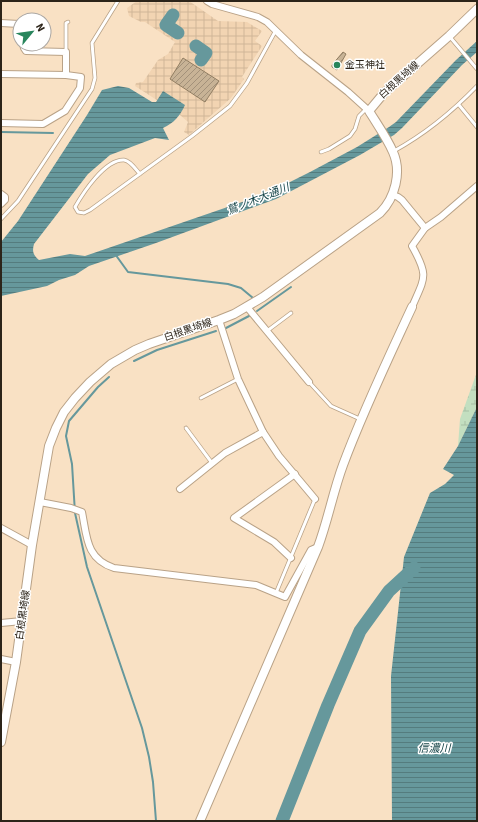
<svg xmlns="http://www.w3.org/2000/svg" width="478" height="822" viewBox="0 0 478 822" font-family="'Source Sans 3','Noto Sans JP',sans-serif">
	<style>
		.industrial { fill: url(#industrial-grid) }
		.wetland { fill: url(#wetland-marsh) }
		.water { fill: url(#water-rules) }
		.lines { fill: none; stroke-linecap: round; stroke-linejoin: round }
		.stream { stroke: #66989c; stroke-width: 2 }
		.river { stroke: #66989c; stroke-width: 13 }
		.building { fill: url(#building-hatch); stroke: #927e62 }
		.lane-casing { stroke: #b9a287; stroke-width: 4.5 }
		.street-casing { stroke: #b9a287; stroke-width: 8 }
		.secondary-casing { stroke: #b9a287; stroke-width: 10 }
		.lane { stroke: #fff; stroke-width: 3 }
		.street { stroke: #fff; stroke-width: 6 }
		.secondary { stroke: #fff; stroke-width: 8 }
		.poi-dot { fill: #28855c; stroke: #fff; stroke-width: 1.5 }
		.labels { text-anchor: middle; dominant-baseline: central; stroke-width: 3; stroke-linejoin: round; paint-order: stroke }
		.poi-label { font-size: 10px; fill: #2c2419; stroke: #fff; text-anchor: start }
		.street-label { font-size: 10px; fill: #2c2419; stroke: #fff }
		.water-label { font-size: 11px; font-style: italic; fill: #144347; stroke: #fff }
	</style>
	<defs>
		<pattern id="industrial-grid" width="8" height="8" patternUnits="userSpaceOnUse"><rect width="8" height="8" fill="#f2d4b2"/><path d="M0 4h8M4 0v8" fill="none" stroke="#d0b698"/></pattern>
		<pattern id="wetland-marsh" width="20" height="14" patternUnits="userSpaceOnUse"><rect width="20" height="14" fill="#c3dfc0"/><path d="M1 5h8M5 5V1M11 12h8M15 12V8" fill="none" stroke="#a8bfa4"/></pattern>
		<pattern id="water-rules" width="6" height="5" patternUnits="userSpaceOnUse"><rect width="6" height="5" fill="#66989c"/><path d="M0 2.5h6" fill="none" stroke="#547c7e"/></pattern>
		<pattern id="building-hatch" width="6" height="6" patternUnits="userSpaceOnUse"><rect width="6" height="6" fill="#c8b396"/><path d="M-1 1l2-2M0 6l6-6M5 7l2-2" fill="none" stroke="#a3917a"/></pattern>
	</defs>
	<rect width="100%" height="100%" fill="#f9e1c4"/>
	<!-- industrial -->
	<polygon class="industrial" points="137,1 189,1 218,21 247,22 262,31 255,41 262,46 242,77 244,79 231,98 189,135 184,132 188,122 180,115 135,86 136,83 143,82 158,60 168,54 175,42 145,22 141,22 129,16 127,8"/>
	<!-- wetland -->
	<polygon class="wetland" points="477,372 477,407 458,446 460,419"/>
	<!-- water -->
	<g class="water">
		<path d="M477 41V52L462 65 402 128 394 135 360 155 276 199 156 243 89 266 75 275 59 280 47 286 1 296V242L18 221 87 115 102 90 118 86 129 88 152 102H156L163 91 185 105C180 116 174 123 163 128L169 140 155 138 110 155 88 174 34 244C32 251 33 255 39 260L70 254 85 256 248 200 272 191 310 172 357 147 389 127 396 122 456 60Z"/>
		<polygon points="477,407 477,821 392,821 391,676 404,557 430,493 445,484 454,475 443,469 458,446"/>
	</g>
	<g class="lines">
		<!-- stream -->
		<g class="stream">
			<polyline points="1,132 53,133"/>
			<polyline points="115,254 128,272 228,284 241,288 253,298"/>
			<polyline points="257,311 291,287"/>
			<polyline points="226,328 249,316"/>
			<polyline points="134,361 157,350 216,331"/>
			<polyline points="109,377 98,387 69,421 66,436 72,464 75,513 87,567 142,728 149,757 153,782 156,821"/>
		</g>
		<!-- river -->
		<g class="river">
			<polyline points="173,15 166,25 178,33"/>
			<polyline points="196,46 206,53 201,60"/>
			<polyline points="282,821 328,705 360,631 389,591 414,568"/>
		</g>
	</g>
	<!-- building -->
	<g class="building">
		<polygon points="343,52 346,54 337,70 332,67 332,65"/>
		<polygon points="183,58 219,81 205,102 170,79"/>
	</g>
	<g class="lines">
		<defs>
			<g id="lane">
				<polyline points="450,37 477,69"/>
				<polyline points="66,52 66,23 68,22"/>
				<polyline points="459,105 477,127"/>
				<path d="M394 151C425 134 452 112 477 86"/>
				<polyline points="321,152 329,149 350,136 355,129 359,116 366,109"/>
				<path d="M140 174C136 170 131 161 124 160 105 159 83 193 75 207L78 212 84 213 90 210 192 136 230 106 247 83 276 30"/>
				<polyline points="1,219 18,201 92,89 95,78 92,43 118,1"/>
				<polyline points="267,331 291,313"/>
				<polyline points="309,382 331,406 360,419"/>
				<polyline points="201,398 238,379"/>
				<polyline points="186,428 212,463"/>
				<polyline points="276,593 315,499"/>
			</g>
			<g id="street">
				<polyline points="207,1 212,4 258,17 267,22 301,55 348,92 369,111"/>
				<polyline points="1,23 19,24 20,25"/>
				<polyline points="23,44 24,48 26,51 66,52 66,75"/>
				<polyline points="1,74 66,75 81,77 80,88 65,111 43,124 1,123"/>
				<polyline points="1,194 5,197 5,200 1,204"/>
				<polyline points="393,195 398,197 402,200 425,228"/>
				<polyline points="247,307 309,382"/>
				<path d="M412 307C425 277 429 276 412 246L425 228 441 217 477 186"/>
				<polyline points="219,320 238,379 263,432 279,456 315,499"/>
				<polyline points="180,489 225,453 263,432"/>
				<path d="M40 502 71 508 82 512C87 537 86 559 114 568L256 585 285 597 311 550 318 547"/>
				<polyline points="1,528 32,545"/>
				<polyline points="291,558 274,542 234,518 295,474"/>
				<polyline points="1,623 22,621"/>
				<polyline points="1,659 16,662"/>
			</g>
			<g id="secondary">
				<path d="M1 742 16 662 32 545 49 446 56 428 64 412 75 398 90 382 111 364 135 350 149 344 219 320 234 314 263 297 380 213C395 198 402 172 393 152 387 138 377 124 369 111L384 93 449 36 477 9"/>
				<path d="M200 821 318 547C328 520 333 492 343 465 363 411 388 359 412 307"/>
			</g>
		</defs>
		<!-- lane casing -->
		<use href="#lane" class="lane-casing"/>
		<!-- street casing -->
		<use href="#street" class="street-casing"/>
		<!-- secondary casing -->
		<use href="#secondary" class="secondary-casing"/>
		<!-- lane -->
		<use href="#lane" class="lane"/>
		<!-- street -->
		<use href="#street" class="street"/>
		<!-- secondary -->
		<use href="#secondary" class="secondary"/>
	</g>
	<!-- markers -->
	<circle class="poi-dot" cx="337" cy="65" r="4"/>
	<g class="labels">
		<!-- poi labels -->
		<g class="poi-label">
			<text x="345" y="65">金玉神社</text>
		</g>
		<!-- street labels -->
		<g class="street-label">
			<text transform="translate(399 80) rotate(-42)">白根黒埼線</text>
			<text transform="translate(188 330) rotate(-19)">白根黒埼線</text>
			<text transform="translate(23 615) rotate(-82)">白根黒埼線</text>
		</g>
		<!-- water labels -->
		<g class="water-label">
			<text transform="translate(258 199) rotate(-22)">鷲ノ木大通川</text>
			<text x="434" y="748">信濃川</text>
		</g>
	</g>
	<!-- border -->
	<rect width="478" height="822" fill="none" stroke="#2c2419" stroke-width="4"/>
	<!-- north arrow -->
	<g transform="translate(32 32) rotate(61)"><circle r="19" fill="#ffffff" stroke="#aba7a3"/>
	<path d="M0-3L7 15L0 10L-7 15Z" fill="#28855c"/>
	<text y="-6" font-size="11" font-weight="bold" text-anchor="middle" fill="#2c2419">N</text>
	</g>
</svg>
